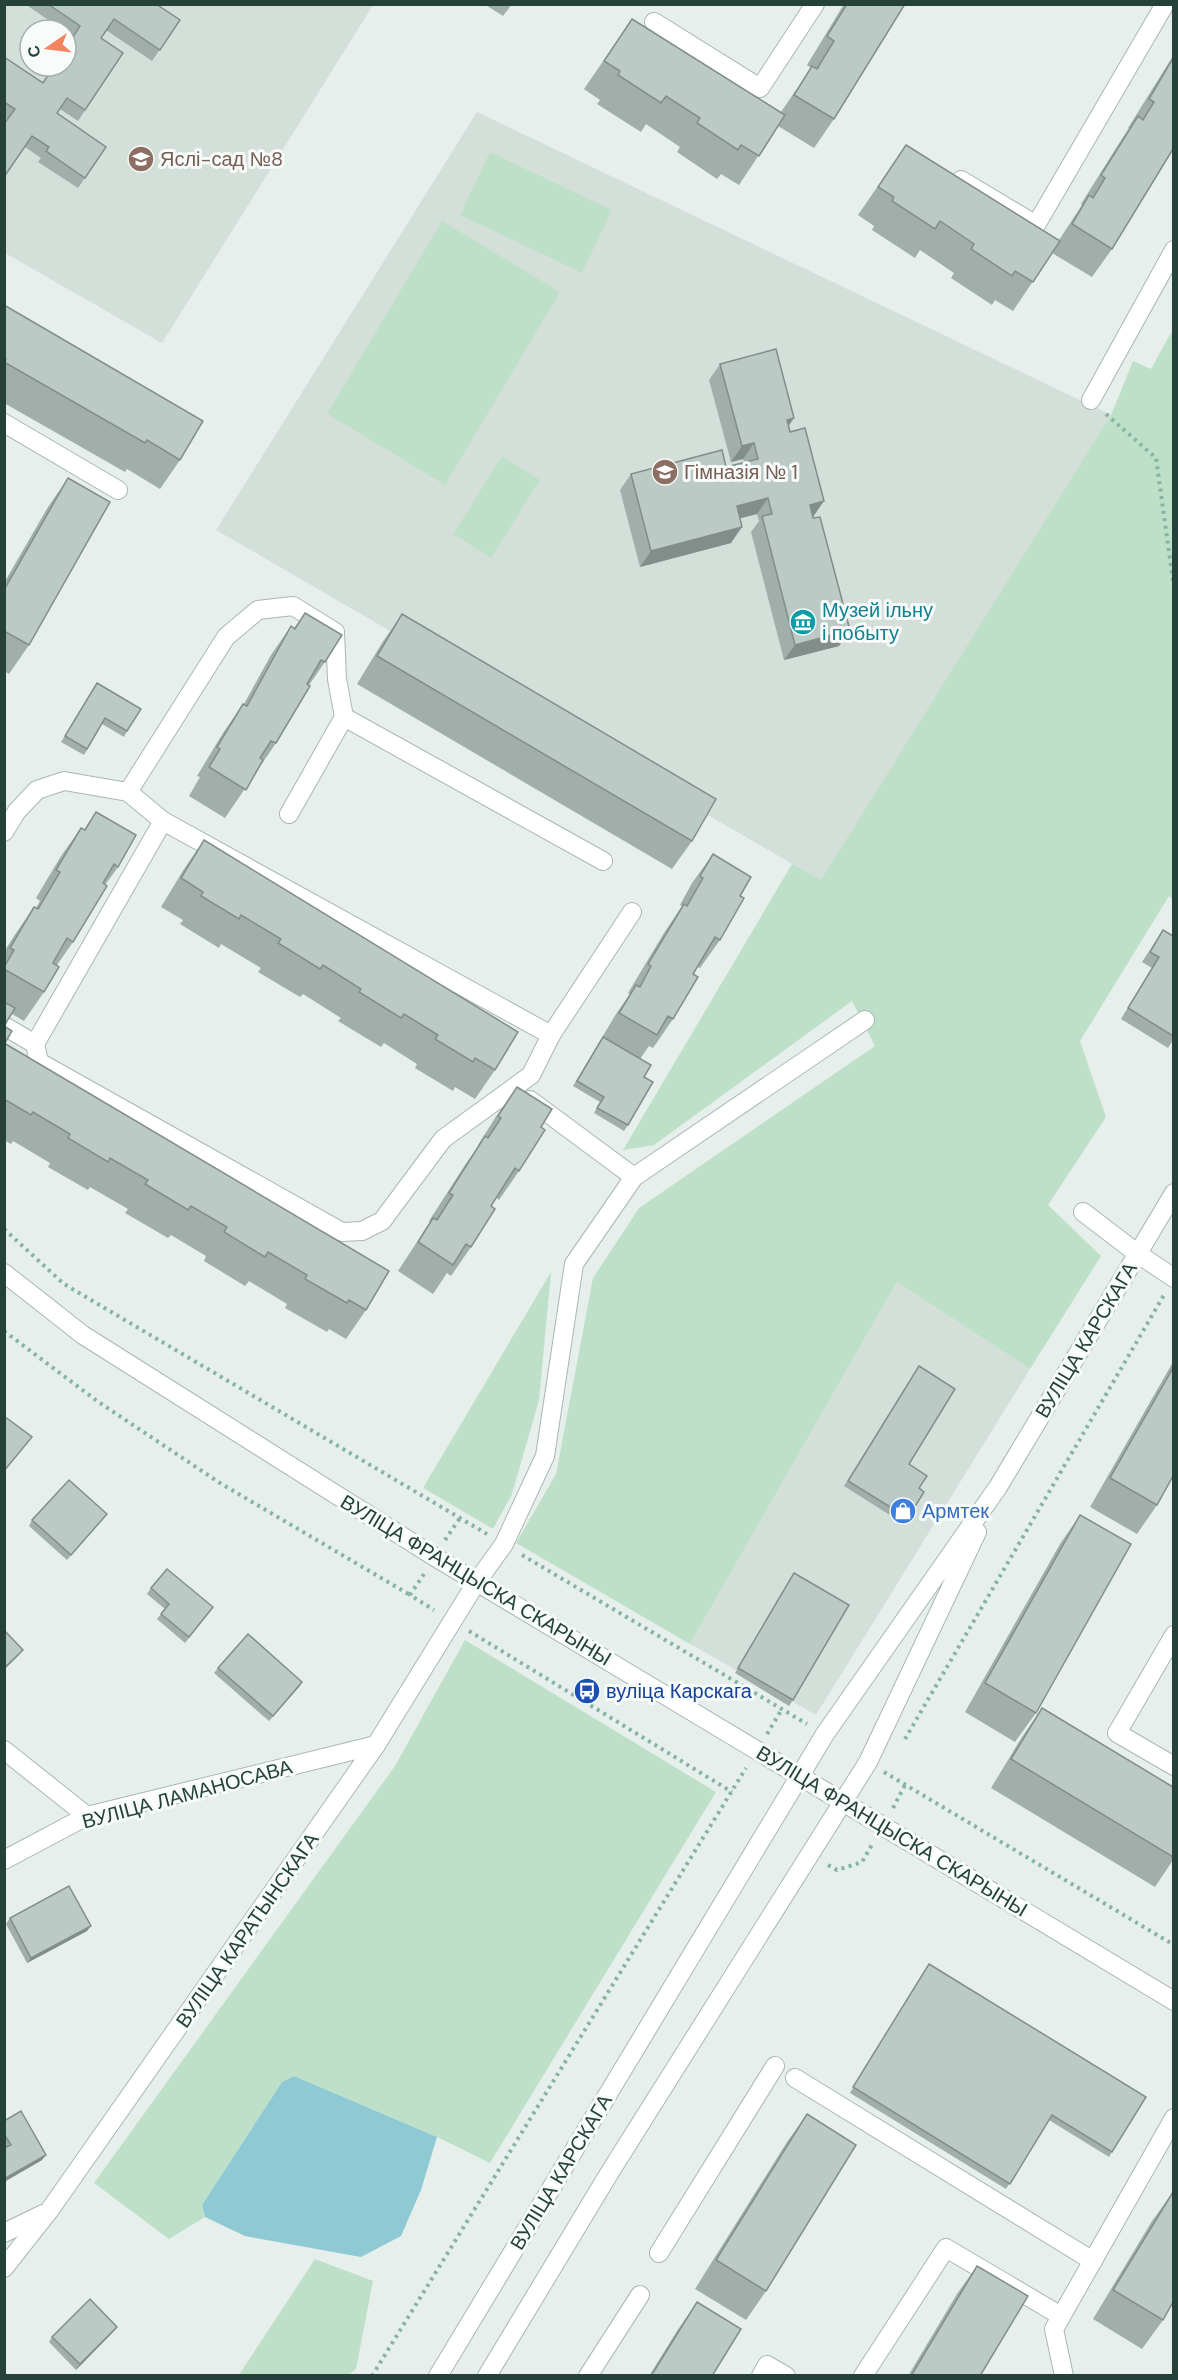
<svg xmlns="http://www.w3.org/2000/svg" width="1178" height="2380" viewBox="0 0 1178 2380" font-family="'DM Sans',sans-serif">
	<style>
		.built { fill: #d4dfda; fill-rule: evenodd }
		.green { fill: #bfe0c8 }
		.water { fill: #8ec9d4 }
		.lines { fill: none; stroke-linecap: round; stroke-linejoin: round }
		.minor-casing { stroke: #a8b8b2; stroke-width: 20 }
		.path { stroke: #86b3a5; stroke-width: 4; stroke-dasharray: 3 4.5; stroke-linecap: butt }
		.minor { stroke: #fff; stroke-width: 18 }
		.wall { fill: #a1aea9 }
		.shaded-wall { fill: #838d89 }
		.building { fill: #bbcac4; stroke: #838d89; stroke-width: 1.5 }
		.labels { text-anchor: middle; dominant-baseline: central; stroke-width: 6; stroke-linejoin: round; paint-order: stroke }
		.education-label { font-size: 20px; fill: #785e54; stroke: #f7fbf9; text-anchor: start }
		.culture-label { font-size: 20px; fill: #0d838f; stroke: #f7fbf9; text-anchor: start }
		.street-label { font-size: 20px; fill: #24423a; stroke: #f7fbf9 }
		.shop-label { font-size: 20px; fill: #366cbe; stroke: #f7fbf9; text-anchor: start }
		.transit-label { font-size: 20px; fill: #164399; stroke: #f7fbf9; text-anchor: start }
	</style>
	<rect width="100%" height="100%" fill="#e6efeb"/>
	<!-- built -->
	<g class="built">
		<path d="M5 5H373L162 343 5 253ZM30 30H66V66H30Z"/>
		<polygon points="477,112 1111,415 832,887 216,530"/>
		<polygon points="897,1282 1030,1369 816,1715 690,1644"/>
	</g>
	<!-- green -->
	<g class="green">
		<polygon points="490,152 612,210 582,273 460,215"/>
		<polygon points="442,221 560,292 445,485 327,414"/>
		<polygon points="1173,329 1173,899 1169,896 1080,1041 1106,1117 1048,1205 1101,1256 1030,1369 897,1282 690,1644 516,1543 556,1474 593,1278 639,1208 875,1046 852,1001 654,1145 623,1150 792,864 821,880 1111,415 1133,361 1151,369"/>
		<polygon points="502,456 540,480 491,558 453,534"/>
		<polygon points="551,1272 539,1400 512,1494 493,1529 423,1488"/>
		<polygon points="465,1640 716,1792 490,2163 437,2137 294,2076 282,2082 202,2205 205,2217 169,2239 94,2183 395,1766"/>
		<polygon points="315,2259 373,2281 356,2369 348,2375 239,2375"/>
	</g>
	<!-- water -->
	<polygon class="water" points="294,2076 437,2137 421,2190 401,2236 361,2257 245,2236 205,2217 202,2205 282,2082"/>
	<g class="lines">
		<defs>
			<g id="minor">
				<polyline points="654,22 760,88 815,4"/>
				<polyline points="961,180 1036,225 1165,4"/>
				<polyline points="1091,400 1174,250"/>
				<polyline points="4,423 118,490"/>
				<polyline points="128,792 226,637 258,610 293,606 335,632 337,679 344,717"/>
				<polyline points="289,814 344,717 603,861"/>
				<polyline points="163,821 35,1044 39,1062 342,1232 362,1231 382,1221 443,1139 531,1075 551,1035"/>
				<polyline points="4,832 17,811 37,790 64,781 128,792 163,821 551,1035 632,912"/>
				<polyline points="4,1026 35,1044"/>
				<polyline points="530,1100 634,1177"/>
				<polyline points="1083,1212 1138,1254 1174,1278"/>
				<polyline points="4,1273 83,1335 435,1557 1174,2001"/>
				<polyline points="1174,1635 1117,1733 1174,1766"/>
				<polyline points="4,1750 87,1816"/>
				<polyline points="4,1860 87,1816 376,1745"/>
				<polyline points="795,2078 1093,2261"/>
				<polyline points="4,2233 43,2214"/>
				<polyline points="659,2253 775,2066"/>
				<polyline points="4,2268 49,2211 376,1745 476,1583 504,1544 545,1456 574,1264 634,1177 865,1020"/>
				<polyline points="438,2376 825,1734 998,1487 1174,1193"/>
				<polyline points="487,2376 610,2172 868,1762 977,1532"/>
				<polyline points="588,2376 640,2295"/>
				<polyline points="761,2376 767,2365 786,2376"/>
				<polyline points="863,2376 946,2248 1061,2316"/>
				<polyline points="1064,2376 1054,2329 1174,2118"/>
			</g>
		</defs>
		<!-- minor casing -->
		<use href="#minor" class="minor-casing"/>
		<!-- path -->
		<g class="path">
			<polyline points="1106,414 1156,458 1174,588"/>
			<polyline points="4,1229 64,1284 487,1534"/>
			<polyline points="4,1331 97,1401 220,1483 410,1595"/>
			<polyline points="445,1540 460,1518"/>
			<polyline points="522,1555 807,1724"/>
			<polyline points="424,1574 410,1595 434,1610"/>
			<polyline points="469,1631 732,1792"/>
			<polyline points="767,1734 782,1709"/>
			<polyline points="905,1739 1164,1295"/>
			<polyline points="884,1772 1174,1945"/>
			<polyline points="893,1808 905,1785"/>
			<polyline points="828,1865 837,1870 862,1862 873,1843"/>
			<polyline points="372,2376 746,1768"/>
		</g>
		<!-- minor -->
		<use href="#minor" class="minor"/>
	</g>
	<!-- wall -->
	<g class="wall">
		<polygon points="25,4 156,4 180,20 152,61 106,30 101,38 123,53 78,121 60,109 57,113 106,147 78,188 38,162 41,158 25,147 8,119 4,117 4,57 43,82 73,37 66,32 66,30 63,30"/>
		<polygon points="484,4 512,4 503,16"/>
		<polygon points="844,4 905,4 834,119 814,148 778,126 739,185 721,174 717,179 677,152 680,147 646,124 641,132 597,104 600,100 584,89 632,19 781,112 811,68 807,65"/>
		<polygon points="1173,56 1173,149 1112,249 1092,277 1052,253 1013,311 995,300 992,305 951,278 954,273 920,250 915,258 872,230 874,226 858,215 906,145 1059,240 1082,205 1081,204 1118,145 1129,128 1128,128"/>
		<polygon points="4,305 180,460 160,489 127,469 125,472 4,403"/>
		<polygon points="720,364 789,426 813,517 839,646 784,660 751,532 759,521 757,514 740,518 731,543 640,567 620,490 631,474 726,467 744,462 743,459 731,462 709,380"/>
		<polygon points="68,478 29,645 9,674 4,671 4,583 48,507"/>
		<polygon points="305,613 325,662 309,685 276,743 225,818 189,796 200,777 197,776 223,733 243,704 244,704 271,655 291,626 294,628"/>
		<polygon points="402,614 692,841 672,869 357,684 382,643"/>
		<polygon points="97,683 127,731 124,737 102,724 84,755 61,742"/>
		<polygon points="96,812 118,867 105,885 73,942 57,965 44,992 24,1021 12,1014 4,1026 4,952 14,936 34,907 36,908 40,901 36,898 61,856 81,828 84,830"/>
		<polygon points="204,840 495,1070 475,1099 455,1087 453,1091 415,1068 417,1064 384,1043 381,1047 338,1021 341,1018 303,994 300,997 258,972 261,968 221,944 219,948 180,924 183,920 161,907 184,869"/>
		<polygon points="713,854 740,896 720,940 700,968 697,967 693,974 673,1019 653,1048 649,1046 640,1059 644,1077 628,1125 624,1131 594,1113 600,1102 573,1086 616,1014 630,994 628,993 664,933 682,906 680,905 692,883"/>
		<polygon points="1163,930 1173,936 1173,1040 1168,1048 1121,1019 1152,968 1142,962"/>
		<polygon points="4,1026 5,1043 366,1310 346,1339 329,1329 327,1332 285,1308 287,1304 249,1281 245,1286 204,1261 206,1256 171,1235 168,1238 125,1213 128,1209 90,1187 88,1190 48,1167 50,1163 13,1141 11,1144 4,1140"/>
		<polygon points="517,1087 541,1127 519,1171 499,1200 496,1197 491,1206 471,1247 451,1276 447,1273 433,1294 398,1271 430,1222 429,1221 465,1165 479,1145 478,1145 497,1115"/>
		<polygon points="1173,1362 1173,1476 1157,1505 1137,1534 1090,1507"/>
		<polygon points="915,1372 909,1464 919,1488 908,1518 904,1524 844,1486"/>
		<polygon points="1080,1515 1036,1713 1015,1742 965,1712 1060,1544"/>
		<polygon points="103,1519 67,1560 29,1526 32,1520"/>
		<polygon points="794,1573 793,1700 789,1706 735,1673"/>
		<polygon points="151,1588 209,1613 185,1643 157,1619 165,1609 147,1594"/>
		<polygon points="218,1668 302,1682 269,1721 214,1673"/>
		<polygon points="1042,1708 1173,1787 1173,1860 1155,1887 991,1788 1022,1737"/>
		<polygon points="10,1918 87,1931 27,1963 6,1924"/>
		<polygon points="925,1970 1112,2152 1109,2157 1049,2120 1006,2189 850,2093"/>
		<polygon points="807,2114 766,2291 746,2320 695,2289 787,2142"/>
		<polygon points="4,2121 42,2160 4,2182 4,2148 5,2148 4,2146"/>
		<polygon points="1173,2192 1163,2320 1142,2349 1093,2319 1152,2221"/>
		<polygon points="977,2266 980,2376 908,2376 957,2294"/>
		<polygon points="697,2302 712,2376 649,2376 677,2331"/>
		<polygon points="113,2332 76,2370 49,2342 52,2337"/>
	</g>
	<!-- shaded-wall -->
	<g class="shaded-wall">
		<polygon points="794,418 783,434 787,420"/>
		<polygon points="754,443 743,459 731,462 742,446"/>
		<polygon points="768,498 757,514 726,522 737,506"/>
		<polygon points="824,501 813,517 810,505"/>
		<polygon points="742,527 731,543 640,567 651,551"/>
		<polygon points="850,630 839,646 784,660 795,645"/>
		<polygon points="23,1650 19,1655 4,1670 4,1668"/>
		<polygon points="302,1682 299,1687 269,1721 273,1716"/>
		<polygon points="91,1926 87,1931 27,1963 31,1958"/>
		<polygon points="46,2155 42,2160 4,2182 4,2179"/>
		<polygon points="117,2327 113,2332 76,2370 80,2364"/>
	</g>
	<!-- building -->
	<g class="building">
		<polygon points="48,4 156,4 180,20 160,50 114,19 101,38 123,53 85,110 67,98 57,113 106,147 85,178 46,151 49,147 32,136 4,177 4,124 15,109 4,102 4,57 43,83 54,66 66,66 66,48 80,26"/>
		<polygon points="847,4 905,4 834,119 794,95 812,66 817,69 834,41 827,36"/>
		<polygon points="632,19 785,115 759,156 741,145 738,150 697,123 700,118 666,96 661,103 618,75 620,71 604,61"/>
		<polygon points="1173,58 1173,149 1112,249 1072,224 1089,195 1093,198 1105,178 1101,175 1138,116 1143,120 1154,102 1149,99"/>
		<polygon points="906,145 1060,241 1033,282 1015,271 1012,276 971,249 974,244 940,221 935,229 892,201 894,197 878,187"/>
		<polygon points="4,305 203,421 180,460 147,440 145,443 4,362 6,359 4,357"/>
		<polygon points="776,349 794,418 787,420 790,432 805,428 824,501 810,505 813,518 820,517 850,630 795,645 762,516 772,514 768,498 737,506 742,527 651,551 631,474 722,450 726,467 758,459 754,443 742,446 720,364"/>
		<polygon points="68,478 110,502 29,645 4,631 4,590"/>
		<polygon points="305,613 342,635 325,662 321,660 307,684 310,686 276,743 271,741 260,758 263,760 246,790 209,767 220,749 217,747 243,704 247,706 291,626 295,629"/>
		<polygon points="402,614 716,799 692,841 377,656"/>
		<polygon points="97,683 141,709 127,731 105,718 87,749 65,736"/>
		<polygon points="96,812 136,835 118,867 114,864 103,883 107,886 73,942 67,938 53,963 59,967 44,992 4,969 4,967 14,950 10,948 34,907 38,909 60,872 56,870 81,828 85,830"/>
		<polygon points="204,840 518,1032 495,1070 475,1058 473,1062 435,1039 438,1035 404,1014 401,1018 359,992 361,989 323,965 320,969 278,943 281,939 241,915 239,919 201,896 203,892 181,878"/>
		<polygon points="713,854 751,877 740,896 744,898 720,940 715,937 693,974 698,977 673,1019 668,1016 657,1035 619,1013 636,985 640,987 651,966 648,964 684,904 687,906 703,878 700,876"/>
		<polygon points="1163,930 1173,936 1173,1036 1128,1008 1159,957 1150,952"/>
		<polygon points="4,1002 15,1008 4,1026"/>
		<polygon points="4,1026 12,1031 5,1043 4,1043"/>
		<polygon points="603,1037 651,1065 644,1077 653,1082 628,1125 597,1108 604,1097 577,1081"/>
		<polygon points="4,1043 389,1271 366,1310 349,1300 347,1303 305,1279 307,1275 268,1252 265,1257 224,1232 227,1227 191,1206 188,1210 145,1184 148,1180 110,1158 108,1162 68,1138 70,1134 33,1112 31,1115 4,1099"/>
		<polygon points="517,1087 552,1109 541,1127 545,1130 519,1171 515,1168 491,1206 495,1209 471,1247 466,1244 453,1265 418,1242 433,1218 437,1220 453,1195 449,1193 485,1136 488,1138 501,1118 498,1116"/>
		<polygon points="919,1366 955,1389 909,1464 927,1476 919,1488 924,1492 908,1518 848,1481"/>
		<polygon points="1173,1368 1173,1476 1157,1505 1110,1478"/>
		<polygon points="4,1416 32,1437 4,1471"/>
		<polygon points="69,1480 107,1514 71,1555 32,1520"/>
		<polygon points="1080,1515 1131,1544 1036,1713 985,1683"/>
		<polygon points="167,1569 213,1607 189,1637 161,1614 169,1604 151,1588"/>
		<polygon points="794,1573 849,1605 793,1700 738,1668"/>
		<polygon points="4,1630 23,1650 4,1668"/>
		<polygon points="248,1634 302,1682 273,1716 218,1668"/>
		<polygon points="1042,1708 1173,1787 1173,1857 1011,1759"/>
		<polygon points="69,1886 91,1926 31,1958 10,1918"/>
		<polygon points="929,1964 1146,2097 1112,2152 1052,2115 1010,2184 853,2087"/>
		<polygon points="21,2111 46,2155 4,2179 4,2148 11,2145 4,2134 4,2121"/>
		<polygon points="807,2114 856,2145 766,2291 716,2260"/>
		<polygon points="1173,2192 1173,2302 1163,2320 1113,2290"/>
		<polygon points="977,2266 1028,2296 980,2376 911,2376"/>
		<polygon points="90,2299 117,2327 80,2364 52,2337"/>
		<polygon points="697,2302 741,2329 712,2376 651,2376"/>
	</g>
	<!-- icons -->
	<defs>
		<symbol id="school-disc" viewBox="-11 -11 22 22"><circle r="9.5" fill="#8d6e63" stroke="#f7fbf9"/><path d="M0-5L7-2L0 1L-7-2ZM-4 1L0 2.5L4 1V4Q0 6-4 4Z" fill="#fff"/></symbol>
		<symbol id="museum-disc" viewBox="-11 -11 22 22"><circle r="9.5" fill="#0f9aa8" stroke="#f7fbf9"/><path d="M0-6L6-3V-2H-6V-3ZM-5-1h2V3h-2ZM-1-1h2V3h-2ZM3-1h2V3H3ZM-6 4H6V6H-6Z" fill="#fff"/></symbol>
		<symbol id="shop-disc" viewBox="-11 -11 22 22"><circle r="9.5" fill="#3f7fe0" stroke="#f7fbf9"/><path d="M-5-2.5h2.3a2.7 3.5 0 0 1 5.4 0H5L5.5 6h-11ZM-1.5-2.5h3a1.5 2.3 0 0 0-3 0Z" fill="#fff"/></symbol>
		<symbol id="bus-disc" viewBox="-11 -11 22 22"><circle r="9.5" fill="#1a4fb4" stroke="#f7fbf9"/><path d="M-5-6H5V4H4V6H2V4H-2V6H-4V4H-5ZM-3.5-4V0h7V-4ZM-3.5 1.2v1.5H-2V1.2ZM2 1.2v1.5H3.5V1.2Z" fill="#fff"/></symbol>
	</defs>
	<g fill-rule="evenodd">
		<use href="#school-disc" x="126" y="144" width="30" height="30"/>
		<use href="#school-disc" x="650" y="457" width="30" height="30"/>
		<use href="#museum-disc" x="788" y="607" width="30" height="30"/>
		<use href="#shop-disc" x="888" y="1496" width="30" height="30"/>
		<use href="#bus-disc" x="572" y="1676" width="30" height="30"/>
	</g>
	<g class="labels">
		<!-- education labels -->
		<g class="education-label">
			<text x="160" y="159">Яслі-сад №8</text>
			<text x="684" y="472">Гімназія № 1</text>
		</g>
		<!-- culture labels -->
		<g class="culture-label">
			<text x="822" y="610">Музей ільну<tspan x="822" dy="23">і побыту</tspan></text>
		</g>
		<!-- street labels -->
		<g class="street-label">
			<text transform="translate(1086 1340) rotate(-59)">ВУЛІЦА КАРСКАГА</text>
			<text transform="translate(476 1580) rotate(31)">ВУЛІЦА ФРАНЦЫСКА СКАРЫНЫ</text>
			<text transform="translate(187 1794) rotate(-15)">ВУЛІЦА ЛАМАНОСАВА</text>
			<text transform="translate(892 1831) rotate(31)">ВУЛІЦА ФРАНЦЫСКА СКАРЫНЫ</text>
			<text transform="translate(247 1930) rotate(-55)">ВУЛІЦА КАРАТЫНСКАГА</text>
			<text transform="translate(561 2172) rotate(-59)">ВУЛІЦА КАРСКАГА</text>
		</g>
		<!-- shop labels -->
		<g class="shop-label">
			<text x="922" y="1511">Армтек</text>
		</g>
		<!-- transit labels -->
		<g class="transit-label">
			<text x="606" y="1691">вуліца Карскага</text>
		</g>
	</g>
	<!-- border -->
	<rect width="1178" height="2380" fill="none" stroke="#24423a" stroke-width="12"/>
	<!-- north arrow -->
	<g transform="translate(48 48) rotate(256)"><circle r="28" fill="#f7fbf9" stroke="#a3b1ad" stroke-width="1.5"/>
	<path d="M0-4.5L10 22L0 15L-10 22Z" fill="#f4845f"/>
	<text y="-9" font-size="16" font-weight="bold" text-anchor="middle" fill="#24423a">С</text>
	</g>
</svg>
